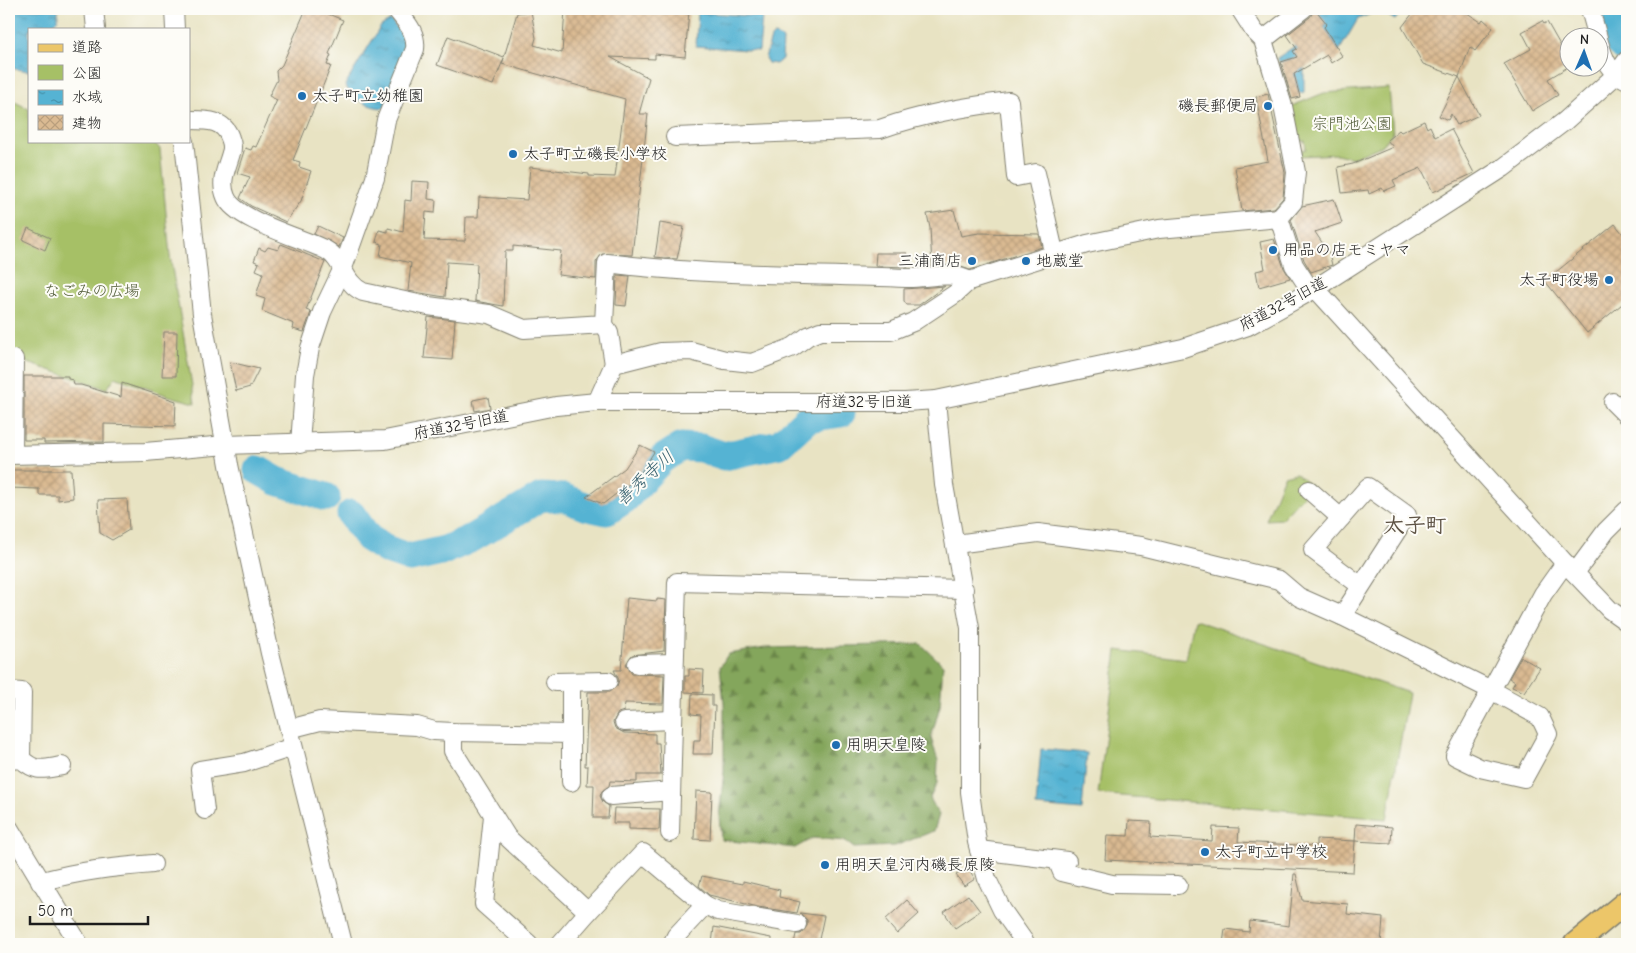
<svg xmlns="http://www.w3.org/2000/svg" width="1636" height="953" viewBox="0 0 1636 953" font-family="'Comic Neue','Klee One',sans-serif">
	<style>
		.forest { fill: url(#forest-firs); stroke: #50613c }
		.green { fill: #a6c066; stroke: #616e41 }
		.water { fill: url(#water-ripples); stroke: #386878 }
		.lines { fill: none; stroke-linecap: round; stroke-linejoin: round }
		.river { stroke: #55b3d3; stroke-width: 29 }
		.building { fill: url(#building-cross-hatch) }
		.minor-casing { stroke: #828070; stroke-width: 20 }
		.major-casing { stroke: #828070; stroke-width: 25 }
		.minor { stroke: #fff; stroke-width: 18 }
		.major { stroke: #ecc669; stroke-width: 22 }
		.poi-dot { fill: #1f6fb2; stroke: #fdfcf7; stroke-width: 2 }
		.labels { text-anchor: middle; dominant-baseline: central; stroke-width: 4; stroke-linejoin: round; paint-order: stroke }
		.poi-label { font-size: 16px; fill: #1c1c1c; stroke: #fdfcf7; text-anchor: start }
		.park-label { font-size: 16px; fill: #535e3a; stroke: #fdfcf7 }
		.street-label { font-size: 16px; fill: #1c1c1c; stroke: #fdfcf7 }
		.water-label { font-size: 18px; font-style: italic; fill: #36606e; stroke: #fdfcf7 }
		.district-label { font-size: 21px; font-weight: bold; fill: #5e5345; stroke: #fdfcf7 }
	</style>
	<defs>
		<pattern id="forest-firs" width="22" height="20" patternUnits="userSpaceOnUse" patternTransform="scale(1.25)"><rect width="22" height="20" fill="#84a65b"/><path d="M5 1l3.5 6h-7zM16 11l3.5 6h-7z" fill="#6b864a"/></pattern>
		<pattern id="water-ripples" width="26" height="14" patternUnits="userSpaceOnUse" patternTransform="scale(1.25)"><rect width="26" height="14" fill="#55b3d3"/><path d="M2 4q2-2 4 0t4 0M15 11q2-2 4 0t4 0" fill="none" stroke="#4691aa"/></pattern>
		<pattern id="building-cross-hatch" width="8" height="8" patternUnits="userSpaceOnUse" patternTransform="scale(1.25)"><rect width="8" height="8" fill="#daba92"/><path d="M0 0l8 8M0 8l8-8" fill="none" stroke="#ba9f7d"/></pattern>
	</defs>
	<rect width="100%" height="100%" fill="#fdfcf7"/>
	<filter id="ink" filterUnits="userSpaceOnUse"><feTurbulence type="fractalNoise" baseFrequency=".02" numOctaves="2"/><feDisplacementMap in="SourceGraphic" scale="10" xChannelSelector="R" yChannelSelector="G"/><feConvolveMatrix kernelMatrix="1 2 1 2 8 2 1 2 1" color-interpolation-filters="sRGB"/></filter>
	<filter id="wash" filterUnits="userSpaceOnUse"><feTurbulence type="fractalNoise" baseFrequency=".0096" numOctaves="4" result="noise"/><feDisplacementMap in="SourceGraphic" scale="20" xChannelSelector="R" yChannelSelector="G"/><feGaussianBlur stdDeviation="1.12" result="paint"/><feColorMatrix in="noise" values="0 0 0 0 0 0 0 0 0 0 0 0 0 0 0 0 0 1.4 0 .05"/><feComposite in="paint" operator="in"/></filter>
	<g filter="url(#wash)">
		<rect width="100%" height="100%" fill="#e8e3c3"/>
		<!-- forest -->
		<polygon class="forest" points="921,644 943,665 940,706 931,738 938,761 937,783 930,798 939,815 934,831 895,846 854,848 845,841 813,838 795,848 721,840 719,816 724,771 724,703 720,667 728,654 765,648"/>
		<!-- green -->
		<g class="green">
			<polygon points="1389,88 1393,133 1381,146 1353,158 1337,154 1300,156 1299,151 1306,149 1305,141 1298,141 1289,107 1324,93"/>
			<polygon points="9,99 29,109 29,141 123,141 125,144 153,141 160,149 170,256 195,403 169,396 115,377 107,389 19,360 9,368"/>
			<polygon points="1296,473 1312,486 1281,519 1266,520 1284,476"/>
			<polygon points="1194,620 1409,693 1387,819 1098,794 1117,650 1186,659"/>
		</g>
		<!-- water -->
		<g class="water">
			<polygon points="9,9 58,9 58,19 49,29 29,29 29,71 9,68"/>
			<polygon points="1316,9 1404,9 1395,20 1387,15 1383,9 1358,19 1339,51 1327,31 1294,51 1304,68 1304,92 1299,93 1291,59 1279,62 1277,58 1327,25"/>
			<polygon points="698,12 762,17 759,51 696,46"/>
			<path d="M391 20 408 43 384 108C369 108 353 99 345 85L381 26Z"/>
			<polygon points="774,35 780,37 783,40 782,59 776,64 768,63 765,58 771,38"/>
			<polygon points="1041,749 1087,753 1082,810 1036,806"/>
		</g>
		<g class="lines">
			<!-- river -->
			<g class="river">
				<polyline points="1622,9 1617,14 1620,44 1627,50"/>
				<polyline points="258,470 277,481 326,497"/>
				<polyline points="351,514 368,538 387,550 410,558 445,550 472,538 541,497 565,498 584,506 607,511 625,499 662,459 681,447 701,448 724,456 780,444 808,418 841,413"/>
			</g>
		</g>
		<g id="blocks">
			<!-- building -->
			<g class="building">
				<polygon points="306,9 316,9 343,20 329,54 331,55 327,65 331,66 293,160 300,162 299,167 311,171 301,201 286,222 251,206 240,198 250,177 237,173 245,148 251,150 253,146 256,147 277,100 269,96 277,80 276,71 282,65"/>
				<polygon points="565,9 687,9 689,11 685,57 655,54 655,59 610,57 649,78 639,114 648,114 632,255 602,254 596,262 596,279 558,275 561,251 513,246 513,251 505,251 503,306 475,301 477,264 447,262 445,297 408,291 411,263 380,256 382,244 376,242 379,230 388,232 388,228 403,232 405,200 411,201 412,181 429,182 428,199 436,200 435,213 426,212 424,240 465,241 466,217 478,217 479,197 527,200 530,167 589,174 589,176 615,177 625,99 502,64 504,58 493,85 437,65 448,36 504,57 517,13 531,11 536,38 534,45 562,53"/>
				<polygon points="1315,9 1327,24 1324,27 1342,56 1331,63 1327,55 1294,74 1300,97 1292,99 1281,62 1297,57 1293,51 1297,49 1287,35 1310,17"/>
				<polygon points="1416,9 1461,9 1481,22 1483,19 1493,28 1475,51 1470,47 1459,77 1479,115 1457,125 1451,114 1448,120 1439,116 1459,77 1423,64 1402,27"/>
				<polygon points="1542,21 1544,24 1547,22 1568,59 1568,67 1548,79 1558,95 1532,111 1504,64 1531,49 1522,32"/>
				<polygon points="1268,94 1285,173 1283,198 1274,208 1242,211 1235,167 1268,161 1256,97"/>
				<polygon points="1424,121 1427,128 1430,126 1435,137 1451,129 1474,173 1433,192 1421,168 1393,180 1396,186 1384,191 1382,188 1369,194 1368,190 1342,193 1338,167 1353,164 1393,147 1387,140 1399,130 1401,132"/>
				<polygon points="1334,199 1342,223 1315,232 1329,253 1332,265 1311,272 1304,260 1291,220 1302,206"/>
				<polygon points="954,210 961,236 979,233 1039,234 1042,247 970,270 955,265 932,266 930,228 927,214"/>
				<polygon points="660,223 684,227 677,259 655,257"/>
				<polygon points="1615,224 1627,239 1627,300 1587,333 1545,281"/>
				<polygon points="318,226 343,238 339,247 314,234"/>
				<polygon points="28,228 50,238 45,250 23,240"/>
				<polygon points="1274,239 1284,268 1290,278 1259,287 1256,271 1265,269 1260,242"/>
				<polygon points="281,244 325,262 306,310 311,312 304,332 293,329 294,324 262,311 265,299 256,296 263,273 256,270 259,263 254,261 259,248 265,251 268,247 278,250"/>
				<polygon points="876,253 907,253 908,267 875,266"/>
				<polygon points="617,275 630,276 626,306 616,305"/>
				<polygon points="945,286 919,305 907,305 904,301 904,289"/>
				<polygon points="428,317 455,320 452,360 424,358"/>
				<polygon points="164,332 177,332 176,376 162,376"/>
				<polygon points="230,362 259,369 250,387 236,391"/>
				<polygon points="24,376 68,376 68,379 73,380 74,385 81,385 121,397 122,383 176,401 175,426 104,424 104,442 44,443 44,440 24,440"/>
				<polygon points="488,397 490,408 475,411 473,400"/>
				<polygon points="640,445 654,452 638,477 603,504 586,497 625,468"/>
				<polygon points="10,470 71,470 73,498 58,500 58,495 39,495 39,489 10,488"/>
				<polygon points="127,499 129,530 112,540 100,533 98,500"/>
				<polygon points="627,598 657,601 657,599 666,600 664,651 632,655 626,664 632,674 664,675 663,704 625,703 624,711 618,713 613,722 615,728 624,733 655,734 655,743 659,743 661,775 637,775 637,782 610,781 609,786 602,791 600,796 603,802 609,806 608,818 593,818 594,785 587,785 588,766 585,766 588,692 609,692 617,686 619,680 614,670 621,670"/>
				<polygon points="1521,657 1540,668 1524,692 1512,687 1515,682 1509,678"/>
				<polygon points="689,669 704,670 703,693 685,692 685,676 689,676"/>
				<polygon points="692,694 712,695 712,706 715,706 713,754 693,754 694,740 700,740 701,715 691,714"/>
				<polygon points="696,791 712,792 710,840 694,839"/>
				<polygon points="614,808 660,809 659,830 629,829 629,823 613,823"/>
				<polygon points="1129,821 1151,822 1150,837 1212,841 1213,827 1239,828 1238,842 1316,846 1316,839 1355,841 1353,872 1105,860 1107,835 1128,836"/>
				<polygon points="1356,824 1392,827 1391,843 1355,841"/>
				<polygon points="968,868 975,879 964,886 956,875"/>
				<polygon points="1294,874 1296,874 1302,900 1348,904 1347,914 1383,918 1381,944 1223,944 1225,929 1249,932 1250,921 1289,926"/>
				<polygon points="702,876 743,884 743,881 780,890 779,897 800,902 797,913 758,907 709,895 699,886"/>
				<polygon points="968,895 980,911 955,928 944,912"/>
				<polygon points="907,900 919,914 897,934 885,920"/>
				<polygon points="800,913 824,916 818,944 794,944 796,934 801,934 807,926 807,920"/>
				<polygon points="714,927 771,938 771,944 712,944"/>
			</g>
		</g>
	</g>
	<g filter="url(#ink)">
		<use href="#blocks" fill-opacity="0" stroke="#828070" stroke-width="1"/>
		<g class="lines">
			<defs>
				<g id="minor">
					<polyline points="94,9 96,29"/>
					<polyline points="174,9 175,29"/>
					<polyline points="1590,9 1598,38"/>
					<path d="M1598 39C1604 59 1607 71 1627 80"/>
					<polyline points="1263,40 1303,9"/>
					<path d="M189 120C206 120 224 119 230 138 232 143 233 148 231 153 227 168 219 181 226 197 235 220 302 238 326 250 344 260 343 283 363 292L428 306 489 314 524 329 604 324 607 263C706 276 806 274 906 278 926 279 951 270 969 281"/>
					<path d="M675 137 880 129C922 114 965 107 1009 101L1016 177 1036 173 1055 256"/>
					<polyline points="184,141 202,314 229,465 270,653 343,944"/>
					<polyline points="1279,218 1294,265 1311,291"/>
					<polyline points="1315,288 1565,563 1610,610 1627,622"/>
					<polyline points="604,324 609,333 614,364"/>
					<polyline points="936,400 944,485 970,628 970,792 977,842 987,879 1002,910 1026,944"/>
					<polyline points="597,402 614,364 661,352 691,351 725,360 752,363 793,347 808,336 820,331 891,331 913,322 955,294 969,281 1087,244 1159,229 1279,218 1293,202 1296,172 1283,106 1263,40 1254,31 1240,9"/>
					<polyline points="1613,402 1627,416"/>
					<path d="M300 444 305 375 310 348 322 312 343 268 375 178 386 120 415 49C417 32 406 22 396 9"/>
					<polyline points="13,454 14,359"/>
					<polyline points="9,455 145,452 226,445 385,440 556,406 597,402 905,402 936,400 1183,348 1248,326 1311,291 1503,168 1565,121 1616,75 1627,60"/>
					<polyline points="1309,490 1341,518"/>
					<polyline points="956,544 1038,533 1141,546 1279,580 1299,597 1342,616 1491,690 1543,594 1565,563"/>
					<polyline points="1575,573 1606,531 1627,510"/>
					<polyline points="1342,616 1407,515 1368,487 1313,550 1361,586"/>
					<polyline points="637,664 674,663"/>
					<polyline points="555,682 608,681"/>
					<polygon points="1491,690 1540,717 1548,734 1524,778 1480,768 1455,756"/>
					<polyline points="9,691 22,692 21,759"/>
					<polyline points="624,722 673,720"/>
					<polyline points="289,729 320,721 417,726 434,731 453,732 571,734"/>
					<polyline points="453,732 453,751 507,837 588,912 643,853 705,905 676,936 672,944"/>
					<path d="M9 760 21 759C37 773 43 769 62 766"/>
					<polyline points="571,782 571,682"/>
					<polyline points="611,796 671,791"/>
					<polyline points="205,810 200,770 244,763 293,747"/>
					<polyline points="493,816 484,904 529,944"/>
					<polyline points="9,828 79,944"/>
					<polyline points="670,833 677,582 964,589"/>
					<polyline points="979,850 1067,861"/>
					<polyline points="1057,860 1062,872 1112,884 1178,885"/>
					<path d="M40 882C77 871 115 867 153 864"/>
					<polyline points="705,905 718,911 797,924"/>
					<polyline points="560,944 588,912"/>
				</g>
				<polyline id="major" points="1575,944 1627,901"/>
			</defs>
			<!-- minor casing -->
			<use href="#minor" class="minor-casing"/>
			<!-- major casing -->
			<use href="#major" class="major-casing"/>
			<!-- minor -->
			<use href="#minor" class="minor"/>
			<!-- major -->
			<use href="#major" class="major"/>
		</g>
	</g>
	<!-- markers -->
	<g class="poi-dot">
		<circle cx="302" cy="96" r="5"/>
		<circle cx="1268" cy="106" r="5"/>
		<circle cx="513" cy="154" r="5"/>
		<circle cx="1273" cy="250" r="5"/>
		<circle cx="972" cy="261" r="5"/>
		<circle cx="1026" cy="261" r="5"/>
		<circle cx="1609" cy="280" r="5"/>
		<circle cx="836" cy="745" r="5"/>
		<circle cx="1205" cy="852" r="5"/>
		<circle cx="825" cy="865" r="5"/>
	</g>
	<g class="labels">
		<!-- poi labels -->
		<g class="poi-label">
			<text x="312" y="96">太子町立幼稚園</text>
			<text x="1258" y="106" text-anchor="end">磯長郵便局</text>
			<text x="523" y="154">太子町立磯長小学校</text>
			<text x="1283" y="250">用品の店モミヤマ</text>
			<text x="962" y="261" text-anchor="end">三浦商店</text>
			<text x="1036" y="261">地蔵堂</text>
			<text x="1599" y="280" text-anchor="end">太子町役場</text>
			<text x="846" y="745">用明天皇陵</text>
			<text x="1215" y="852">太子町立中学校</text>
			<text x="835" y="865">用明天皇河内磯長原陵</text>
		</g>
		<!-- park labels -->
		<g class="park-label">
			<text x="1352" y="124">宗門池公園</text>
			<text x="92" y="291">なごみの広場</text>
		</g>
		<!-- street labels -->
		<g class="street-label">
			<text transform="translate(1283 304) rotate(-28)">府道32号旧道</text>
			<text x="864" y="402">府道32号旧道</text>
			<text transform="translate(461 425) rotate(-11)">府道32号旧道</text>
		</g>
		<!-- water labels -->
		<g class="water-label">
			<text transform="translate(645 478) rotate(-42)">善秀寺川</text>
		</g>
		<!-- district labels -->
		<g class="district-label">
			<text x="1415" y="525">太子町</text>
		</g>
	</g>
	<!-- margin -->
	<rect width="1636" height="953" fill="none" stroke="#fdfcf7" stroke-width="30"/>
	<!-- legend -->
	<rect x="28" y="28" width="162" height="115" fill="#fdfcf7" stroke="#a3a29f"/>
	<rect x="38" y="44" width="25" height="8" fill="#ecc669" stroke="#a3a29f"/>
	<text x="72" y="52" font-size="15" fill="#1c1c1c">道路</text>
	<rect x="38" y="65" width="25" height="15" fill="#a6c066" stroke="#a3a29f"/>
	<text x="72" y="78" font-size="15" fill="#1c1c1c">公園</text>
	<rect x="38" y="90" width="25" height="15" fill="url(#water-ripples)" stroke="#a3a29f"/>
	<text x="72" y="102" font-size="15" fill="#1c1c1c">水域</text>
	<rect x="38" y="115" width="25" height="15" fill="url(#building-cross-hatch)" stroke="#a3a29f"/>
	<text x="72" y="128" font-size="15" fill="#1c1c1c">建物</text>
	<!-- north arrow -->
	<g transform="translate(1584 52) rotate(2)"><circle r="24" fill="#fdfcf7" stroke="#a3a29f"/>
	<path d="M0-4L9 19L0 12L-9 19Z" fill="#1f6fb2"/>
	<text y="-8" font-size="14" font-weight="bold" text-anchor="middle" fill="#1c1c1c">N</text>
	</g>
	<!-- scale -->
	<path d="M30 916v8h118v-8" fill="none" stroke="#1c1c1c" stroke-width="2.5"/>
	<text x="38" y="916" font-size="15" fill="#1c1c1c" stroke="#fdfcf7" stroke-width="4" paint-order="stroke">50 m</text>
</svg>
